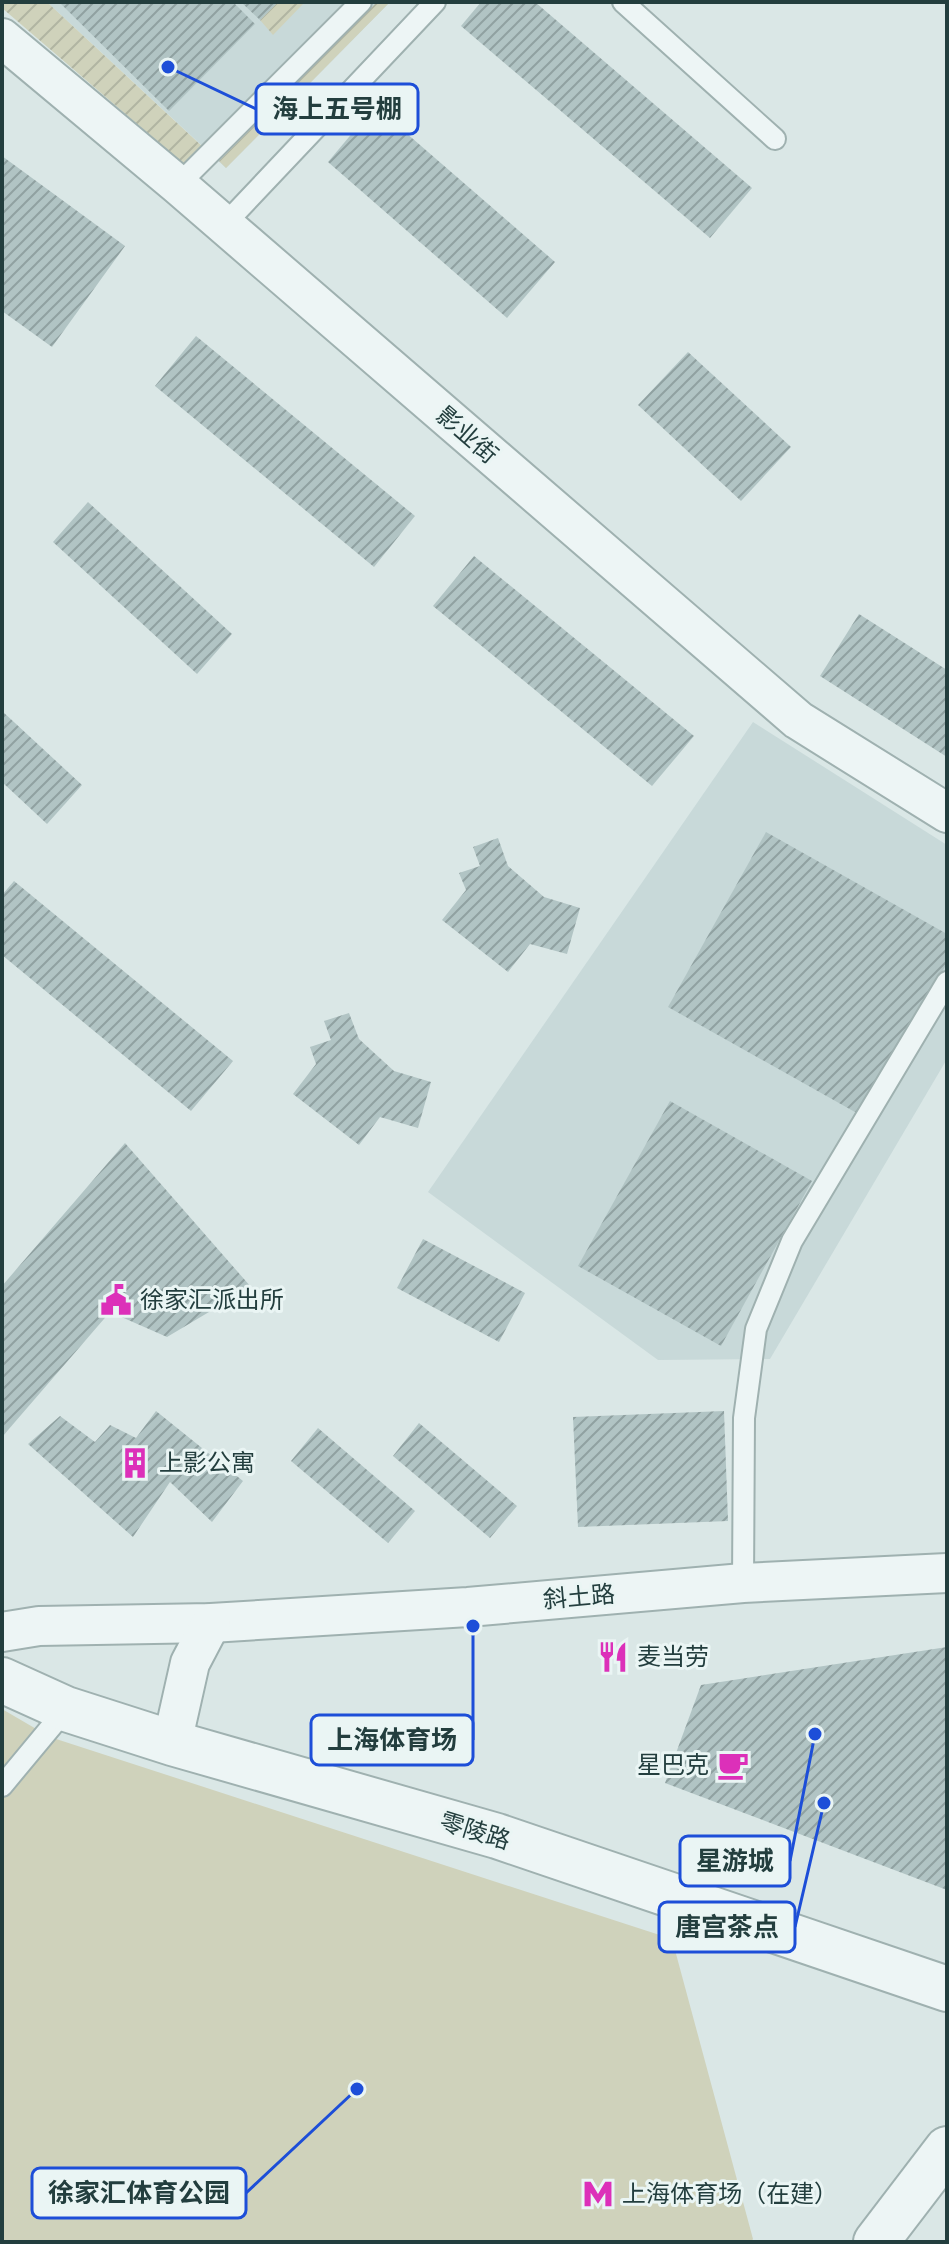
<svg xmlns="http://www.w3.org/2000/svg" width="949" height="2244" viewBox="0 0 949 2244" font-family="'Roboto Condensed','Noto Sans SC',sans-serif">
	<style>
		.built { fill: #c8d9d9 }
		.garden { fill: url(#garden-furrows) }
		.pitch { fill: #cfd2bb }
		.building { fill: url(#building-hatch) }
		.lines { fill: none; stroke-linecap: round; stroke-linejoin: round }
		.service-casing { stroke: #9fb1b0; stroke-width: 24 }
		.minor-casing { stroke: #9fb1b0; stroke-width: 42 }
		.tertiary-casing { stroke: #9fb1b0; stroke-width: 48 }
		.service { stroke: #edf5f5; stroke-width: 20 }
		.minor { stroke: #edf5f5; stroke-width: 38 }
		.tertiary { stroke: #edf5f5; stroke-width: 44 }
		.labels { text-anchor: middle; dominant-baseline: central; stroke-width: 6; stroke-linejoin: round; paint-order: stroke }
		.street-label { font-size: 24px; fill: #233e3e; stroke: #eaf5f4 }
		.poi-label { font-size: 24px; fill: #233e3e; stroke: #eaf5f4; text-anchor: start }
		.leader { fill: none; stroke: #1d4ed8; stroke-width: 3 }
		.callout-dot { fill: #1d4ed8; stroke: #eaf5f4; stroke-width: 3 }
		.callout { fill: #eaf5f4; stroke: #1d4ed8; stroke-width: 3 }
		.callout-label { font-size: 26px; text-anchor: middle; font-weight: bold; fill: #233e3e }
	</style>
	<defs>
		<pattern id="garden-furrows" width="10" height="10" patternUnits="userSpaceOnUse" patternTransform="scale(2)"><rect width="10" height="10" fill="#cfd2bb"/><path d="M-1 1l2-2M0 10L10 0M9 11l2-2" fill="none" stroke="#b1b5a2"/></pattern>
		<pattern id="building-hatch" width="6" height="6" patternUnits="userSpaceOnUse" patternTransform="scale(2)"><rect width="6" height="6" fill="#b1c4c4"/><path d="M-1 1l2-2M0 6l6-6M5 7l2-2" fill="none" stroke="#90a1a1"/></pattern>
	</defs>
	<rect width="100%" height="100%" fill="#dae7e6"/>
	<!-- built -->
	<g class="built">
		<polygon points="47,2 390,2 226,168"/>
		<polygon points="753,722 947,845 947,1059 770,1359 658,1360 428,1192"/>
	</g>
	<!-- garden -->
	<g class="garden">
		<polygon points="2,2 47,2 204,148 186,166 2,8"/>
		<polygon points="278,2 305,2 273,35 260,20"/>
		<polygon points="377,2 390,2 226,168 219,161"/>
	</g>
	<!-- pitch -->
	<polygon class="pitch" points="2,1709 50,1737 672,1939 753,2239 751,2242 2,2242"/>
	<!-- building -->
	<g class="building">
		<polygon points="59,2 233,2 255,24 169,111"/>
		<polygon points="241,2 278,2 260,20"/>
		<polygon points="481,2 535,2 752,188 710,238 461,26"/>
		<polygon points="375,106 555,262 507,318 328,162"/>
		<polygon points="2,156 125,246 52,347 2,311"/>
		<polygon points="196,336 415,516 374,567 155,386"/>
		<polygon points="688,352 791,447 741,501 638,405"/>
		<polygon points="88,502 232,634 197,674 53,542"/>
		<polygon points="474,556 694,736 652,786 433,606"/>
		<polygon points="859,614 947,670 947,757 820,676"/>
		<polygon points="2,711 82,785 47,824 2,782"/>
		<polygon points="766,832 947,934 947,963 862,1116 668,1007"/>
		<polygon points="498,838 508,866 544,897 580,908 567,954 530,944 508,972 442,920 466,890 459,873 480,866 473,847"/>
		<polygon points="14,881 233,1061 191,1111 2,955 2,895"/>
		<polygon points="349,1013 359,1039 394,1071 431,1082 418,1128 380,1117 359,1145 293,1094 316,1064 310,1047 331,1040 324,1021"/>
		<polygon points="670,1101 812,1181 721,1346 578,1266"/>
		<polygon points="125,1143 251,1287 167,1337 110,1312 2,1437 2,1286"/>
		<polygon points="423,1239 525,1293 499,1342 397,1288"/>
		<polygon points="156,1411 243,1481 212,1522 170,1482 133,1537 28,1444 60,1416 95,1442 110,1425 136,1438"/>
		<polygon points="724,1411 728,1521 578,1527 573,1417"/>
		<polygon points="419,1423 517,1506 490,1538 393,1456"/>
		<polygon points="318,1428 415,1511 388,1543 291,1461"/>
		<polygon points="947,1647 947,1890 665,1783 701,1685"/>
	</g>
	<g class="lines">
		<defs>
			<g id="service">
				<polyline points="623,2 775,139"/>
				<polyline points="178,185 361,2"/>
				<polyline points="224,225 435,2"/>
				<polyline points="743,1583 744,1418 756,1329 792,1241 947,982"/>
				<polyline points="2,1786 66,1709"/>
			</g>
			<g id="minor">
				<polyline points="2,38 178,185 798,720 947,813"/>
				<polyline points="2,1632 39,1626 211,1623 468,1607 743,1583 947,1573"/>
				<polyline points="172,1743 190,1663 211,1623"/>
			</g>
			<g id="tertiary">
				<polyline points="2,1680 66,1709 172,1743 497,1836 947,1989"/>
				<polyline points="876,2242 947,2149"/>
			</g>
		</defs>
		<!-- service casing -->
		<use href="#service" class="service-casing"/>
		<!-- minor casing -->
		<use href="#minor" class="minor-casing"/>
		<!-- tertiary casing -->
		<use href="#tertiary" class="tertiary-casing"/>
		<!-- service -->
		<use href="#service" class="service"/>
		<!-- minor -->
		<use href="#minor" class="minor"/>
		<!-- tertiary -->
		<use href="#tertiary" class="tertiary"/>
	</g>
	<!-- icons -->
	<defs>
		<symbol id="civic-bare" viewBox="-9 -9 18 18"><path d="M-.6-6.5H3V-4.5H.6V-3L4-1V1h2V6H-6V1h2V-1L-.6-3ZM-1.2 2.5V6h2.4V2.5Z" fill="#dc30b9" stroke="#eaf5f4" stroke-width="2.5" paint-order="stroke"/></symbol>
		<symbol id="building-bare" viewBox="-9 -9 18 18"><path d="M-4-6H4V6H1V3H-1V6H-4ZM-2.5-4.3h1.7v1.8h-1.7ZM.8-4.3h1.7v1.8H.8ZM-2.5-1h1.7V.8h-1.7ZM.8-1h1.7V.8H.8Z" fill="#dc30b9" stroke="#eaf5f4" stroke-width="2.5" paint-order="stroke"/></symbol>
		<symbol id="restaurant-bare" viewBox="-9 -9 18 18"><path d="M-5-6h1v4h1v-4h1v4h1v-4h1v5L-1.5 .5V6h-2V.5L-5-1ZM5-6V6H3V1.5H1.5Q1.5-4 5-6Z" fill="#dc30b9" stroke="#eaf5f4" stroke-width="2.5" paint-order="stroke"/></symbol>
		<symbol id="cafe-bare" viewBox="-9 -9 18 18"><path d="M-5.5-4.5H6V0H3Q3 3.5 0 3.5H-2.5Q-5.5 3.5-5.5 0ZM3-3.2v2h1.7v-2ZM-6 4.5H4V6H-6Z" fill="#dc30b9" stroke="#eaf5f4" stroke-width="2.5" paint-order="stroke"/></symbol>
		<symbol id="metro-bare" viewBox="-9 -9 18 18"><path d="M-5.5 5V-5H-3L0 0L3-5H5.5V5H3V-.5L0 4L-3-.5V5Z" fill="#dc30b9" stroke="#eaf5f4" stroke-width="2.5" paint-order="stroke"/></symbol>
	</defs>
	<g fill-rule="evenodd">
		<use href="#civic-bare" x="94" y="1278" width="44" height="44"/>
		<use href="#building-bare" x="113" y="1441" width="44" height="44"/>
		<use href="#restaurant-bare" x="591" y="1635" width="44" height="44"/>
		<use href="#cafe-bare" x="711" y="1743" width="44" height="44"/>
		<use href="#metro-bare" x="576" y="2172" width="44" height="44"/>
	</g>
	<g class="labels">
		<!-- street labels -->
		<g class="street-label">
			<text transform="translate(467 435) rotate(41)">影业街</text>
			<text transform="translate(579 1597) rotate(-5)">斜土路</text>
			<text transform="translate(475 1831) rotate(17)">零陵路</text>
		</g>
		<!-- poi labels -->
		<g class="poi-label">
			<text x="140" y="1300">徐家汇派出所</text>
			<text x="159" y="1463">上影公寓</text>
			<text x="637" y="1657">麦当劳</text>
			<text x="709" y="1765" text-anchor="end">星巴克</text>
			<text x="622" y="2194">上海体育场（在建）</text>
		</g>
	</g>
	<!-- callouts -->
	<path class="leader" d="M168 67L256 109M473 1626L473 1740M815 1734L790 1861M824 1803L795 1927M357 2089L246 2193"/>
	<g class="callout-dot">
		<circle cx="168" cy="67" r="8"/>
		<circle cx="473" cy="1626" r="8"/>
		<circle cx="815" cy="1734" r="8"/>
		<circle cx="824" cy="1803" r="8"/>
		<circle cx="357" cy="2089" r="8"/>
	</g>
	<g class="callout">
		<rect x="256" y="84" width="162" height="50" rx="8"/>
		<rect x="311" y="1715" width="162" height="50" rx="8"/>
		<rect x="680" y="1836" width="110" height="50" rx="8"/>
		<rect x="659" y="1902" width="136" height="50" rx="8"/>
		<rect x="32" y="2168" width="214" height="50" rx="8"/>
	</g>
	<g class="callout-label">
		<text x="337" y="118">海上五号棚</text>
		<text x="392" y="1749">上海体育场</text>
		<text x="735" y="1870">星游城</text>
		<text x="727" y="1936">唐宫茶点</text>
		<text x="139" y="2202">徐家汇体育公园</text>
	</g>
	<!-- border -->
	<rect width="949" height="2244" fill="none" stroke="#233e3e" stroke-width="8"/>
</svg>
